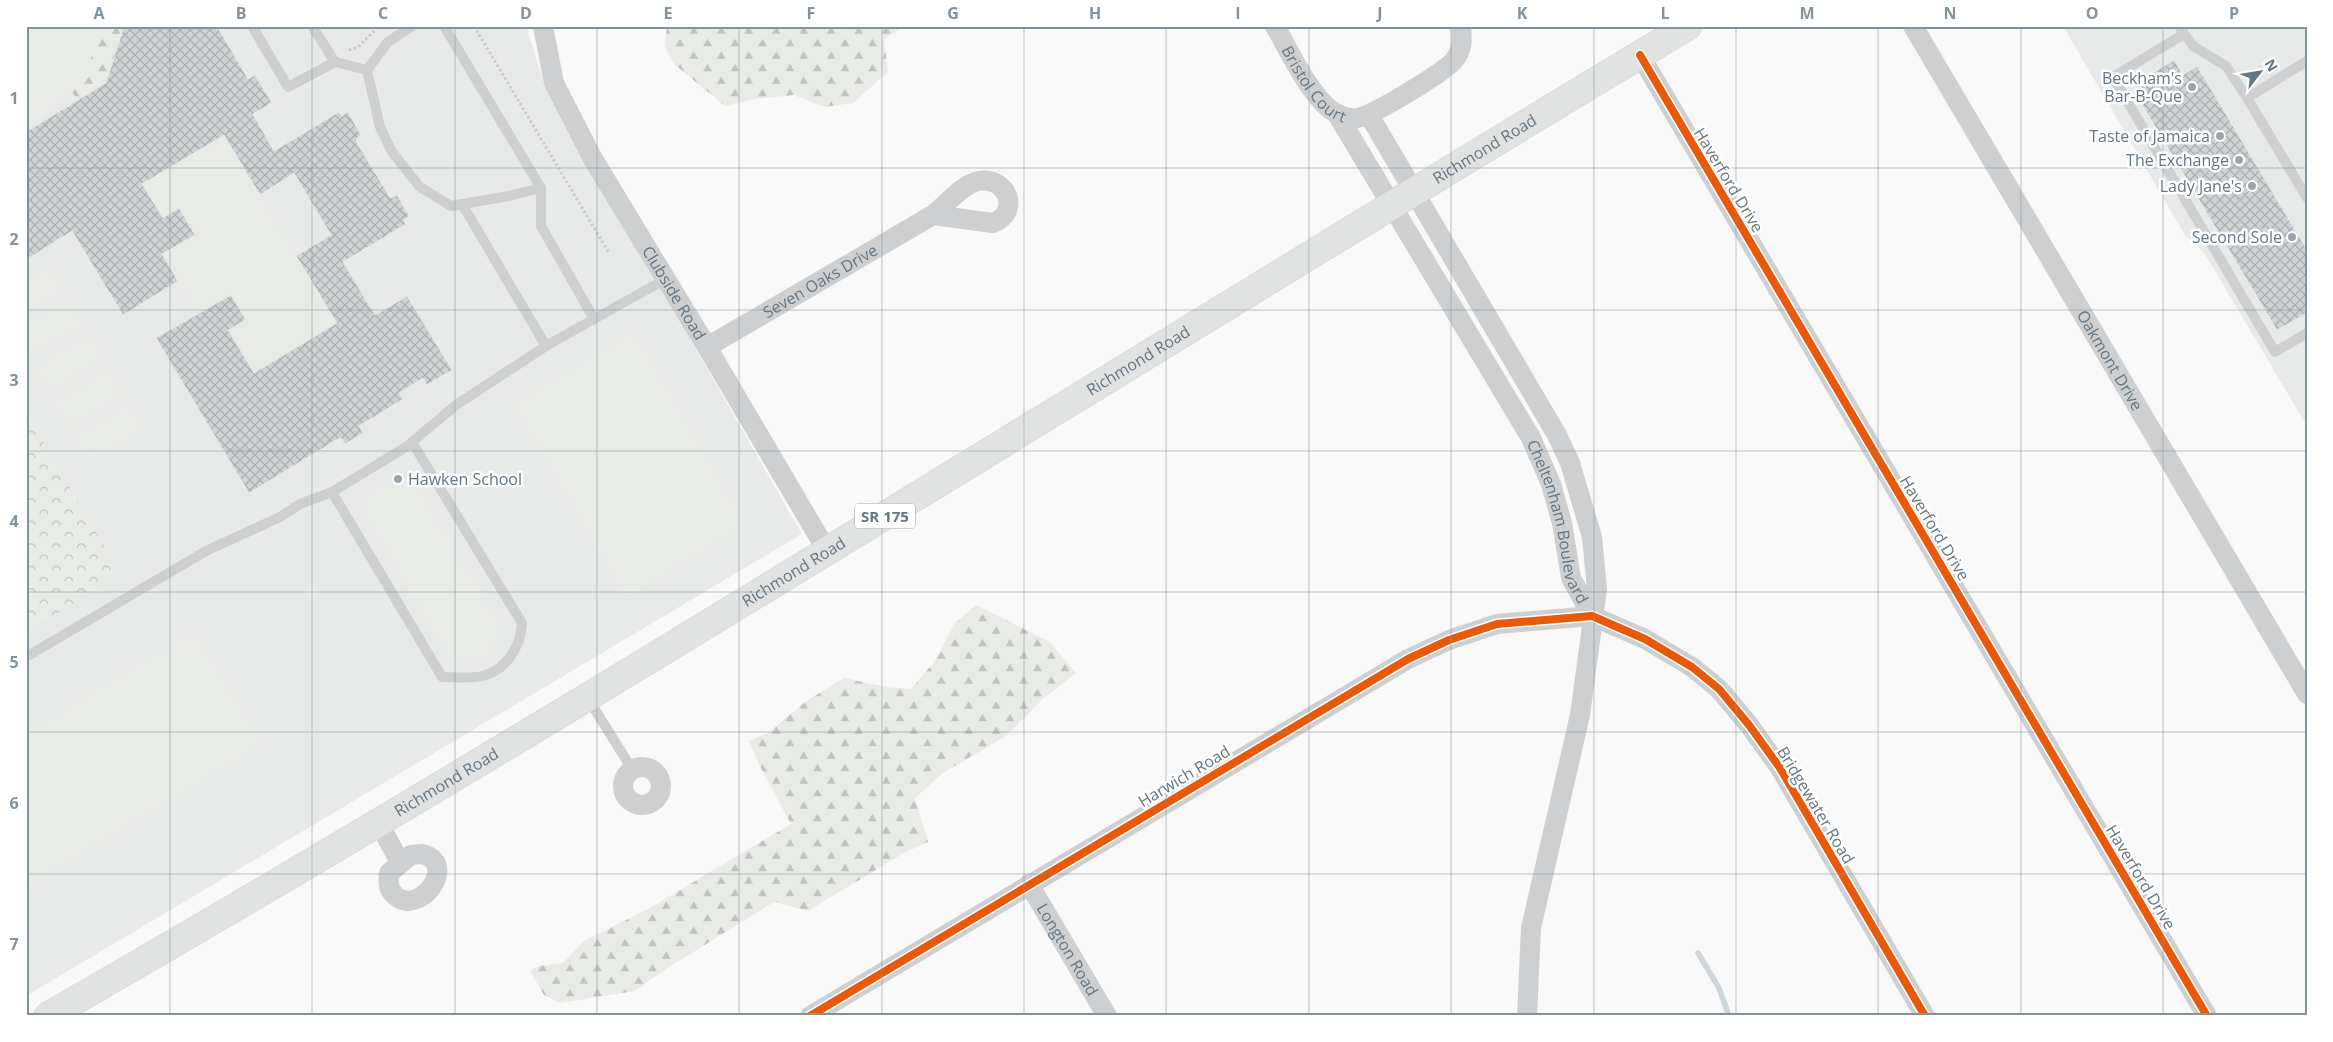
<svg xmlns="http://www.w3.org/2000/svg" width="2333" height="1042" viewBox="0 0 2333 1042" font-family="'Open Sans',sans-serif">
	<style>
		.built { fill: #e8e9e9 }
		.grass { fill: #e8ebe6 }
		.forest { fill: url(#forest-firs) }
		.park { fill: url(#park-crowns) }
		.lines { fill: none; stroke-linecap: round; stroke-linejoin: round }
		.stream { stroke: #ced6d9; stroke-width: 5.5 }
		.building { fill: url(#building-cross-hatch); stroke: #e8e8e8 }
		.primary-casing { stroke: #d5d6d7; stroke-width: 29 }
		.path { stroke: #cbcccd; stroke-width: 3; stroke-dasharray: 2.5 2.5; stroke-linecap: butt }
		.service { stroke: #cecfd0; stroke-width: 10 }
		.minor { stroke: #cecfd0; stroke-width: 20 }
		.primary { stroke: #e1e2e2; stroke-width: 28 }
		.cycleway-casing { stroke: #fff; stroke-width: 11 }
		.cycleway { stroke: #e8590c; stroke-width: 8 }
		.grid { fill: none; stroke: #84929c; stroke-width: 1; stroke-opacity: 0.55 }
		.poi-dot { fill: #99a4ac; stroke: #fff; stroke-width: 2 }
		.labels { text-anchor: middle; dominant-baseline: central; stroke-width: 5; stroke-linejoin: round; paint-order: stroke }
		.shield { fill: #fff; stroke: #939fa8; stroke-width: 1 }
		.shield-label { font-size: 15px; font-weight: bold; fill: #657683 }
		.poi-label { font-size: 16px; fill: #657683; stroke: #fff; text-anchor: end }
		.street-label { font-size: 16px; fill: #657683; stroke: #fff }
		.neatline { fill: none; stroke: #84929c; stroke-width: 2 }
		.grid-label { font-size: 16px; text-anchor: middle; font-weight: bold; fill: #84929c }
	</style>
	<defs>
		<pattern id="forest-firs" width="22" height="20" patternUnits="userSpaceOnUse" patternTransform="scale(1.25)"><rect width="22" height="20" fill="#e8ebe6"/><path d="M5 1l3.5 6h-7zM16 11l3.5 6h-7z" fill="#c0c3c0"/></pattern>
		<pattern id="park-crowns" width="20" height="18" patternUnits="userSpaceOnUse" patternTransform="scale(1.25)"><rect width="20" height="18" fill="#e8ebe6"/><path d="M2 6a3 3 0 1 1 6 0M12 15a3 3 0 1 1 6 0" fill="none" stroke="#c0c3c0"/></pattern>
		<pattern id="building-cross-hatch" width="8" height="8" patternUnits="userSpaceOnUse" patternTransform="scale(1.25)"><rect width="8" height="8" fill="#d0d2d3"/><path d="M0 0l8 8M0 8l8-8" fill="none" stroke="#acafb1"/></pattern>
	</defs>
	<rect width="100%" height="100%" fill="#f9f9f9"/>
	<!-- built -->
	<g class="built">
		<polygon points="96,26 526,26 545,86 802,534 26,996 26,424 30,421 26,414 26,129 70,89 88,78"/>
		<polygon points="2063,26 2307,26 2307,426 2203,251 2186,237"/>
	</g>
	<!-- grass -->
	<g class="grass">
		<polygon points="26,26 96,26 88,79 70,89 26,129"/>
		<polygon points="224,135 337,323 254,373 228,330 245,319 231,295 206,310 202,321 158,248 170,250 195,234 179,209 163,218 142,184"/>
		<polygon points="48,265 63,291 26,313 26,278"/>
		<polygon points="68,299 83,326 27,358 26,324"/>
		<polygon points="635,331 748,526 625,598 512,403"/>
		<polygon points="89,334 104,360 48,393 33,367"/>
		<polygon points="109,369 124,395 68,428 53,402"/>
		<polygon points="129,403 145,429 88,462 73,436"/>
		<path d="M398 477 412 478 417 484 498 619C503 661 471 679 441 646L359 507C363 491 384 483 398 477Z"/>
		<polygon points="194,630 264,745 26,888 26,732"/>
	</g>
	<!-- forest -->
	<g class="forest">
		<polygon points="96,26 124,26 119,83 78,101 70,89 88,78"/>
		<polygon points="667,26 905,26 884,39 888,72 853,103 824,107 794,95 755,99 725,106 674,64 665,47"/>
		<polygon points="976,605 1050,642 1076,673 1044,698 1006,736 943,773 915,798 928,842 902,854 808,911 774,902 669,967 635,991 560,1003 544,995 530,971 539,966 563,963 584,941 648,909 791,824 759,764 749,741 768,733 805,702 844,678 886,687 911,689 935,661 954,624"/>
	</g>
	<!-- park -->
	<polygon class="park" points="31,422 121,575 26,632 26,424"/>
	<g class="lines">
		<!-- stream -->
		<polyline class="stream" points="1698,953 1719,988 1729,1016"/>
	</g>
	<!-- building -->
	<g class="building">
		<polygon points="124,26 217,26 248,79 255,75 272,103 253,114 274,151 339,112 342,116 348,112 361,135 356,139 357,143 388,194 391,198 397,195 409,216 404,220 406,224 343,262 375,315 407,296 452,370 427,385 423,378 399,393 403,399 359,426 363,433 345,444 341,438 336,440 249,493 156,338 231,295 246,320 228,330 254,373 337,323 296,256 331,235 294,173 260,195 224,135 142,184 163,218 179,208 195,235 162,254 178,281 123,315 72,231 26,260 26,132 106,83"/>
		<polygon points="2174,60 2183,75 2197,66 2307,250 2307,313 2277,330 2140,101 2147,97 2138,82"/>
	</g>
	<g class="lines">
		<defs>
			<g id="primary">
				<path id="s7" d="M48 1016C602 698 1140 354 1688 26"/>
			</g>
		</defs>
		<!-- primary casing -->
		<use href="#primary" class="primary-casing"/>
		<!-- path -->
		<g class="path">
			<polyline points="474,26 609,253"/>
			<polyline points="349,50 358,47 379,26"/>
		</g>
		<!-- service -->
		<g class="service">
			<polyline points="252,26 288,87 335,62 367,70"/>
			<polyline points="312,26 335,62"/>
			<polyline points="412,26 388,42 367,70 380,127 392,152 420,187 451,206 509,196 541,188"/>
			<polyline points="444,26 541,188 541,226 594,319 666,279"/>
			<polyline points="2179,26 2193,46 2226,66 2247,98"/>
			<polyline points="2184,34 2113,77 2275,352 2307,333"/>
			<polyline points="2307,61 2247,98 2307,198"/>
			<polyline points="462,204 546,346"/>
			<path d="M332 492 442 677C455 677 469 679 482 676 506 671 521 646 522 623L412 442"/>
			<polyline points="26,657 206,551 280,517 300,504 332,492 406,447 456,405 546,346 594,319"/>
			<polyline points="587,697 632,769"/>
		</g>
		<!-- minor -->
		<g class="minor">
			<path id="s1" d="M543 26 554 83 593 159 707 347 827 551"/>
			<path id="s2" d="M1275 26C1288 49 1313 102 1336 113 1343 117 1353 120 1361 117 1376 113 1447 71 1455 59 1463 49 1462 38 1461 26"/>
			<path id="s3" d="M1913 26 2307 694"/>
			<polyline points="1640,55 2207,1016"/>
			<path id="s4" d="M1337 114 1531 438 1551 484 1562 523 1571 578 1592 616"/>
			<polyline points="1369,115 1557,435 1570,463 1592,537 1597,589 1580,715 1531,928 1527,1016"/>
			<path id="s5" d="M707 347 933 215 993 223C1022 211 1006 176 979 181 962 184 946 205 933 215"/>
			<circle cx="642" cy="786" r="19"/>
			<polyline points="378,822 400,862"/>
			<path d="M422 854C459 863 421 915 397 897 388 891 388 883 389 873L411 855Z"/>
			<path id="s6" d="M1029 884 1107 1016"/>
			<polyline points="810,1016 1408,659 1449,640 1497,624 1592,616 1645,639 1692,667 1719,689 1749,725 1780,768 1925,1016"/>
		</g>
		<!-- primary -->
		<use href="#primary" class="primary"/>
		<defs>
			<g id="cycleway">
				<polyline points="1640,55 2207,1016"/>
				<polyline points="810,1016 1408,659 1449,640 1497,624 1592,616 1645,639 1692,667 1719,689 1749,725 1780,768 1925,1016"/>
			</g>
		</defs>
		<!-- cycleway casing -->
		<use href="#cycleway" class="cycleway-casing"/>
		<!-- cycleway -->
		<use href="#cycleway" class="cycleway"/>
	</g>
	<!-- grid -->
	<path class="grid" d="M170 26V1016M312 26V1016M455 26V1016M597 26V1016M739 26V1016M882 26V1016M1024 26V1016M1166 26V1016M1309 26V1016M1451 26V1016M1594 26V1016M1736 26V1016M1878 26V1016M2021 26V1016M2163 26V1016M26 168H2307M26 310H2307M26 451H2307M26 592H2307M26 732H2307M26 874H2307"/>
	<!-- markers -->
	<g class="poi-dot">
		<circle cx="2192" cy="87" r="5"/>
		<circle cx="2220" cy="136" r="5"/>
		<circle cx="2239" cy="160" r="5"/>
		<circle cx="2252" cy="186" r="5"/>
		<circle cx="2292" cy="237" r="5"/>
		<circle cx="398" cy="479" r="5"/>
	</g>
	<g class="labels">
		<!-- shield labels -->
		<rect class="shield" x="855" y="503.5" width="60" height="25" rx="4"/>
		<g class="shield-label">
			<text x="885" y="516">SR 175</text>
		</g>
		<!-- poi labels -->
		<g class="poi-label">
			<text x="2182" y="78">Beckham's<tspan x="2182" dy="18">Bar-B-Que</tspan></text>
			<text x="2210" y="136">Taste of Jamaica</text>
			<text x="2229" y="160">The Exchange</text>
			<text x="2242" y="186">Lady Jane's</text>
			<text x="2282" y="237">Second Sole</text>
			<text x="408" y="479" text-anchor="start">Hawken School</text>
		</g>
		<!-- street labels -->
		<g class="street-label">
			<text stroke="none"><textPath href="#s2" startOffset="71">Bristol Court</textPath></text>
			<text stroke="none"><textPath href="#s7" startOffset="1678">Richmond Road</textPath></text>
			<text transform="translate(1729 180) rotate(59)">Haverford Drive</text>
			<text stroke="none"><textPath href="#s5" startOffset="131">Seven Oaks Drive</textPath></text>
			<text stroke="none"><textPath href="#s1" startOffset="300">Clubside Road</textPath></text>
			<text stroke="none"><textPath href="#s3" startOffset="388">Oakmont Drive</textPath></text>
			<text stroke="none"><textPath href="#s7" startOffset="1272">Richmond Road</textPath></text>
			<text stroke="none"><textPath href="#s4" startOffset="466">Cheltenham Boulevard</textPath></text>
			<text transform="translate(1935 528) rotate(59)">Haverford Drive</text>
			<text stroke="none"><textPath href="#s7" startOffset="868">Richmond Road</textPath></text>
			<text transform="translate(1184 776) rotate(-31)">Harwich Road</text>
			<text stroke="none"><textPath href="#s7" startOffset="462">Richmond Road</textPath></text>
			<text transform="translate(1816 805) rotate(59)">Bridgewater Road</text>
			<text transform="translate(2141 877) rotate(59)">Haverford Drive</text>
			<text stroke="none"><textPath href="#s6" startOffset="76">Longton Road</textPath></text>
		</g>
	</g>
	<!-- border -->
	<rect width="2333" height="1042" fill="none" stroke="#ffffff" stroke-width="55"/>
	<!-- north arrow -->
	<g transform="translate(2260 72) rotate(59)" stroke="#ffffff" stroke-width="4" paint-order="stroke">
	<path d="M0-4L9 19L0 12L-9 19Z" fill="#657683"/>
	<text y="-8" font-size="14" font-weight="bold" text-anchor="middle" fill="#657683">N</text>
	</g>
	<rect x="28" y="28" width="2278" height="986" class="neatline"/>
	<g class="grid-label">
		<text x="99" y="19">A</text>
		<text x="241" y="19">B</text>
		<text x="383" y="19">C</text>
		<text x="526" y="19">D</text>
		<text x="668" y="19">E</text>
		<text x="811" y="19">F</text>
		<text x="953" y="19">G</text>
		<text x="1095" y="19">H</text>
		<text x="1238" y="19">I</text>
		<text x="1380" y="19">J</text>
		<text x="1522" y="19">K</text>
		<text x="1665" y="19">L</text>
		<text x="1807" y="19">M</text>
		<text x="1950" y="19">N</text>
		<text x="2092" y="19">O</text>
		<text x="2234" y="19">P</text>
		<text x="14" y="104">1</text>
		<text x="14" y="245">2</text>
		<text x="14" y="386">3</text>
		<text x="14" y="527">4</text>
		<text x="14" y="668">5</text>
		<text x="14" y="809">6</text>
		<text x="14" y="950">7</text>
	</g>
</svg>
